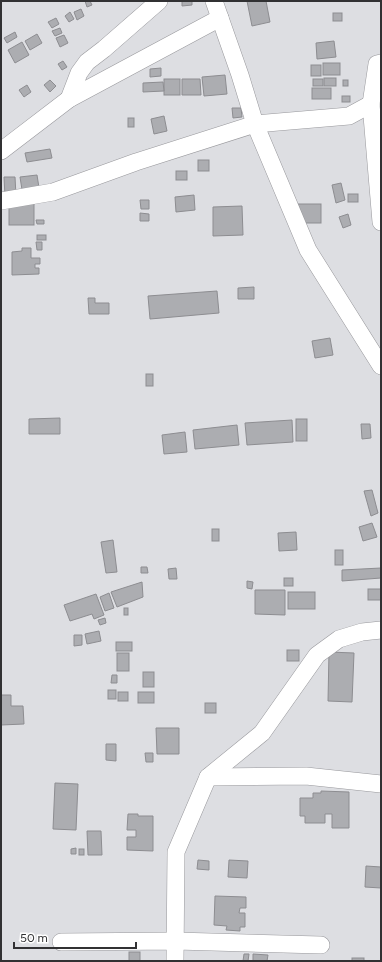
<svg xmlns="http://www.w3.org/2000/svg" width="382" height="962" viewBox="0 0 382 962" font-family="Figtree,sans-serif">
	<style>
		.building { fill: #acadb1; stroke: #8d8d91 }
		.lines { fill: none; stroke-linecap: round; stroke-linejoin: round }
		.street-casing { stroke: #98989c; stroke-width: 18 }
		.street { stroke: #fff; stroke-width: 17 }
	</style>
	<rect width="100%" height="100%" fill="#dddee2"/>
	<!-- building -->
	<g class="building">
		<polygon points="85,1 90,1 92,5 87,7"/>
		<polygon points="182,1 192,1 192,5 182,6"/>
		<polygon points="247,1 266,1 270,22 252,26"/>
		<polygon points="81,9 84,16 77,20 74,12"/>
		<polygon points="70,12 74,19 69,22 65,16"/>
		<rect x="333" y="13" width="9" height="8"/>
		<polygon points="56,18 59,24 52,28 48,22"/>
		<polygon points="60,28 62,33 55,36 52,31"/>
		<polygon points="15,32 17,37 7,43 4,38"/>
		<polygon points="37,34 42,43 30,50 25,41"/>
		<polygon points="64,35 68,43 60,47 56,38"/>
		<polygon points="334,41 336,57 317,59 316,43"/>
		<polygon points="22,42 29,55 15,63 8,50"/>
		<polygon points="63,61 67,67 62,70 58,64"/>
		<rect x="323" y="63" width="17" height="12"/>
		<rect x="311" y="65" width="10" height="11"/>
		<polygon points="161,68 161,76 150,77 150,69"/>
		<polygon points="225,75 227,94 204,96 202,77"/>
		<rect x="324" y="78" width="12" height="8"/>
		<rect x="164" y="79" width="16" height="16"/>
		<polygon points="182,79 200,79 201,95 182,95"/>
		<rect x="313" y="79" width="10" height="7"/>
		<polygon points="50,80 56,86 50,92 44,85"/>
		<rect x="343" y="80" width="5" height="6"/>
		<polygon points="163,82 164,91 143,92 143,83"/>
		<polygon points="27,85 31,92 24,97 19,90"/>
		<rect x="312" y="88" width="19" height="11"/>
		<rect x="342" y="96" width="8" height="6"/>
		<polygon points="232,108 241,108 242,117 233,118"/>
		<polygon points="164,116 167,131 154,134 151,119"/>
		<rect x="128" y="118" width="6" height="9"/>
		<polygon points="50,149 52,158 27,162 25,153"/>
		<rect x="198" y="160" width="11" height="11"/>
		<rect x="176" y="171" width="11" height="9"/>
		<polygon points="37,175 40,194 23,196 20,177"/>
		<polygon points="4,177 15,177 16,196 5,197"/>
		<polygon points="341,183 345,200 336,203 332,185"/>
		<rect x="348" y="194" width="10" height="8"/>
		<polygon points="194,195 195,210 176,212 175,197"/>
		<rect x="9" y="200" width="25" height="25"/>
		<polygon points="140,200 149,200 149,209 141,209"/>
		<rect x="297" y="204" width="24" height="19"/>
		<polygon points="242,206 243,235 213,236 213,207"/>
		<polygon points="140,213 149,214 149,221 140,221"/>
		<polygon points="348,214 351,225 343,228 339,217"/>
		<polygon points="36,220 44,220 44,224 37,224"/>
		<rect x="37" y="235" width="9" height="5"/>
		<polygon points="36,242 42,242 42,250 37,250"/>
		<polygon points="22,248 31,248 31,258 40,258 40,264 35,264 35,268 39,268 39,274 12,275 12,252 22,251"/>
		<polygon points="254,287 254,299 238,299 238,288"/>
		<polygon points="217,291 219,313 150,319 148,296"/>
		<polygon points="88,298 95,298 95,303 109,303 109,314 89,314"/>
		<polygon points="330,338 333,355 315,358 312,341"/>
		<rect x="146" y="374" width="7" height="12"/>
		<polygon points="60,418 60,434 29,434 29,419"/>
		<rect x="296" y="419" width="11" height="22"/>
		<polygon points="292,420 293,442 247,445 245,423"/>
		<polygon points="361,424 370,424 371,438 362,439"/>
		<polygon points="237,425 239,445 195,449 193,430"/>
		<polygon points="185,432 187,452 164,454 162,435"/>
		<polygon points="372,490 378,513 371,516 364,491"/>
		<polygon points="372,523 377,537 363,541 359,527"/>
		<rect x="212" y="529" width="7" height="12"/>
		<polygon points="296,532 297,550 279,551 278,533"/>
		<polygon points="113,540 117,572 106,573 101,542"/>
		<rect x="335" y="550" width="8" height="15"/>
		<polygon points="141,567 147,567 148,573 141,573"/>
		<polygon points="176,568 177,579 169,579 168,569"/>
		<polygon points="381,568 381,578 342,581 342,570"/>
		<rect x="284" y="578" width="9" height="8"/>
		<polygon points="247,581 253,582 252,589 247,588"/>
		<polygon points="142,582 143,597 117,607 111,592"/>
		<rect x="368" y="589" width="13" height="11"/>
		<polygon points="255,590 285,590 285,615 255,614"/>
		<rect x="288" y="592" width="27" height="17"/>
		<polygon points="109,593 114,608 105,611 100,597"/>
		<polygon points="96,594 104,615 94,619 92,614 70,621 64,605"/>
		<rect x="124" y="608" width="4" height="7"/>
		<polygon points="105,618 106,623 100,625 98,620"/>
		<polygon points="99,631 101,641 87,644 85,634"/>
		<polygon points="74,635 82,635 82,645 74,646"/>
		<rect x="116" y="642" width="16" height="9"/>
		<rect x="287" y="650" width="12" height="11"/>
		<polygon points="329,652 354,653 352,702 328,701"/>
		<rect x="117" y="653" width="12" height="18"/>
		<rect x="143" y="672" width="11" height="15"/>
		<polygon points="112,675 117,675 117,683 111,683"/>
		<rect x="108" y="690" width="8" height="9"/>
		<rect x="118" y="692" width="10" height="9"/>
		<rect x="138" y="692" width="16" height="11"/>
		<polygon points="1,695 11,695 11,706 23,706 24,724 1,725"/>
		<rect x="205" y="703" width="11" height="10"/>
		<polygon points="156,728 179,728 179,754 157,754"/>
		<polygon points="106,744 116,744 116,761 106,760"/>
		<polygon points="145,753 153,753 153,762 146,762"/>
		<polygon points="55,783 78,784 76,830 53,829"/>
		<polygon points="321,791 349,792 349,828 332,828 332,814 325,814 325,823 305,823 305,816 300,816 300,798 313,798 313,793 321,793"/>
		<polygon points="128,814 138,814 138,816 153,816 153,851 127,850 127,837 136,837 136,830 127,830"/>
		<polygon points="87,831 101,831 102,855 88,855"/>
		<polygon points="76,848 76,854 71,854 71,849"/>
		<rect x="79" y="849" width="5" height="6"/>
		<polygon points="198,860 209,861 209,870 197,869"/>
		<polygon points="229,860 248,861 247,878 228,877"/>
		<polygon points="366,866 381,867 381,888 365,887"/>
		<polygon points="215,896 246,897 246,908 240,908 239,913 245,913 245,927 240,927 240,931 226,930 227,926 214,925"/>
		<rect x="129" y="952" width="11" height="9"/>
		<polygon points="244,954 249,954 248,961 243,961"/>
		<polygon points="253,954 268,955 267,961 253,961"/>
		<rect x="352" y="958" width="12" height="3"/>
	</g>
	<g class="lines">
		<defs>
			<g id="street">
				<polyline points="214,1 240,75 255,124 308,250 381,366"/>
				<polyline points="381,63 377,64 371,104 381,222"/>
				<polyline points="69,99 79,73 87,62 104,49 159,1"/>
				<polyline points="1,151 69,99 220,18"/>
				<polyline points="1,201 53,192 136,162 255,124 349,116 371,104"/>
				<polyline points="208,777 306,776 381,784"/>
				<polyline points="61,942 176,941 321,945"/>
				<polyline points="175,961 176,852 208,777 262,733 317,655 339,639 362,632 381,630"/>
			</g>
		</defs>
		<!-- street casing -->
		<use href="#street" class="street-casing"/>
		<!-- street -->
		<use href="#street" class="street"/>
	</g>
	<!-- border -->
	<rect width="382" height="962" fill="none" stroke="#313133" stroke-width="4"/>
	<!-- scale -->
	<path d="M14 942v6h122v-6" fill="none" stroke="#313133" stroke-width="2"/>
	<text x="20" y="942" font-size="12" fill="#313133" stroke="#ffffff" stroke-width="3" paint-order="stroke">50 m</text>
</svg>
